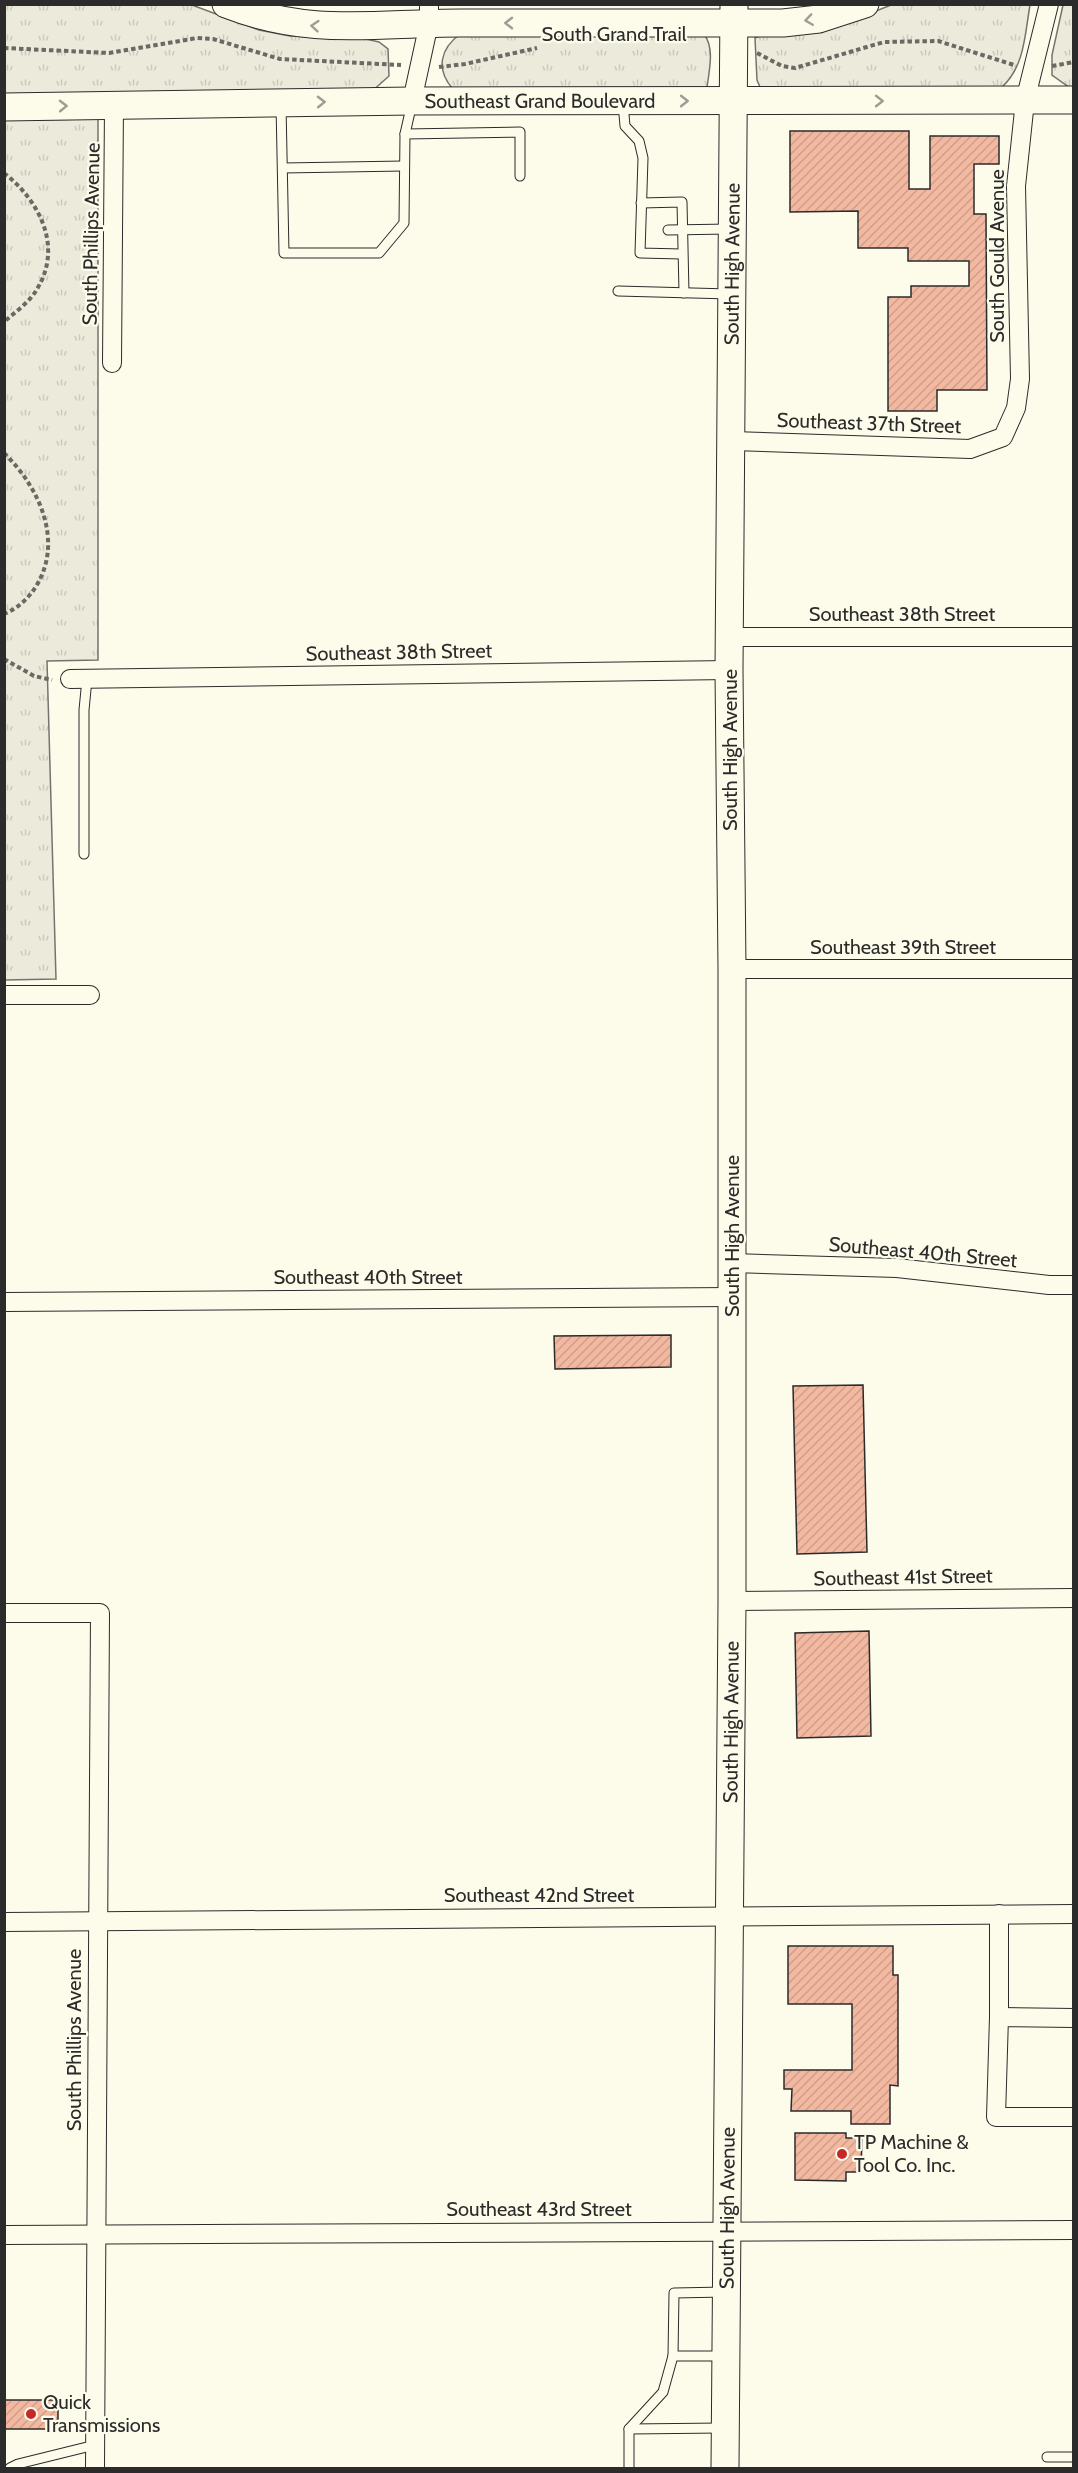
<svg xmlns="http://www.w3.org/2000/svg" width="1078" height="2473" viewBox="0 0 1078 2473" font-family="Cabin,sans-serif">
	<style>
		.grass { fill: url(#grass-tufts); stroke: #74746e; stroke-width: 1.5 }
		.building { fill: url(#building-hatch); stroke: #2b2b2b; stroke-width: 1.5 }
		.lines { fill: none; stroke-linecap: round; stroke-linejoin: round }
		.lane-casing { stroke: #2b2b2b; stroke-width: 11 }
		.street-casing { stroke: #2b2b2b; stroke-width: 20 }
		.secondary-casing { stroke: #2b2b2b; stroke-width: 29 }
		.path { stroke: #6a6964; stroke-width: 4; stroke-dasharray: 4.5 3; stroke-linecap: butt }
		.lane { stroke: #fdfbea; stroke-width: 9 }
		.street { stroke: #fdfbea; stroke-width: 18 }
		.secondary { stroke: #fdfbea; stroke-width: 27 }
		.oneway { stroke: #9e9d94 }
		.poi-dot { fill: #c62828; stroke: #fdfbea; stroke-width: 2 }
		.labels { text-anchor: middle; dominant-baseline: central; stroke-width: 4.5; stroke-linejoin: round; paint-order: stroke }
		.street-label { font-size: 20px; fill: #2b2b2b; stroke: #fdfbea }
		.poi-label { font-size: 20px; fill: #2b2b2b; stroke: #fdfbea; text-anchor: start }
	</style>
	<defs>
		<pattern id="grass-tufts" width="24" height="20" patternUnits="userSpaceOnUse" patternTransform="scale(1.5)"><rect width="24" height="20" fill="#ecebdb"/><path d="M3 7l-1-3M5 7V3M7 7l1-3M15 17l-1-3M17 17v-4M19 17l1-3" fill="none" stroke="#cbcabc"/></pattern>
		<pattern id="building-hatch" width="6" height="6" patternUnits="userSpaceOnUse" patternTransform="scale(1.5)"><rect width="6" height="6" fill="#f2b8a0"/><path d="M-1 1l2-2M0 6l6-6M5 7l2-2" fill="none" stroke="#d09e8a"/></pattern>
	</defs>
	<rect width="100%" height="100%" fill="#fdfbea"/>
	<!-- grass -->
	<g class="grass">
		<polygon points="4,5 192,5 259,30 290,36 366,39 379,42 388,49 389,76 370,93 5,97"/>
		<path d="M891 5H1030C1025 33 1025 66 1002 87H760L757 80 755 38 769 32 861 17Z"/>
		<polygon points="1063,5 1073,5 1073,90 1052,75 1052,55"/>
		<path d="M460 34H704C715 49 709 70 707 88H452C436 69 440 49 460 34Z"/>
		<polygon points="98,119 98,660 47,661 56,979 5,980 4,120"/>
	</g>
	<!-- building -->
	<g class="building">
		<polygon points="790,131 909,131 909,189 930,189 930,136 999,136 999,164 974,164 974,214 986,214 987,390 937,390 937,411 888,411 888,297 911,297 911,286 969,286 969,261 908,261 908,248 858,248 858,211 790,212"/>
		<polygon points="671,1335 671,1367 555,1369 554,1336"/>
		<polygon points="863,1385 867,1552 797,1554 793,1386"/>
		<polygon points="869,1631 871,1736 797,1738 795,1633"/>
		<polygon points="788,1946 893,1946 893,1975 898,1975 898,2086 890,2085 890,2124 851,2124 851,2111 791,2111 792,2089 784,2089 784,2070 852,2070 852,2004 788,2004"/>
		<polygon points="795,2133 846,2133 846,2138 862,2138 861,2172 846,2172 846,2181 795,2180"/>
		<rect x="4" y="2400" width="54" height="29"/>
	</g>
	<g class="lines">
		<defs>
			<g id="lane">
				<polyline points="623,103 625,126 639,141 643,158 640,253 682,254"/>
				<polyline points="281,105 284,253 379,253 404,223 405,134 412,103"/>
				<polyline points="405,134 520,132 520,176"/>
				<polyline points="283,168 404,166"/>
				<polyline points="641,203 682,202 684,293"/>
				<polyline points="668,230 730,229"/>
				<polyline points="618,291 730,294"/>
				<polyline points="84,854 84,710 87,679"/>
				<polyline points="673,2356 674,2293 725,2292"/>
				<polyline points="629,2429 663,2392 673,2356 725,2356"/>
				<polyline points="1047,2457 1074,2457"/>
				<polyline points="10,2468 18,2464 95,2445"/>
				<polyline points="629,2468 629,2429 722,2428"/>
			</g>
			<g id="street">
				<polyline points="412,101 429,23 429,4"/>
				<polyline points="112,363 114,106"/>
				<polyline points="732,441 970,449 1003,437 1016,408 1020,379 1016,186 1025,101 1049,4"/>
				<polyline points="730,637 1074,637"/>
				<polyline points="70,679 729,670"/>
				<polyline points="732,969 1074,969"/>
				<polyline points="4,995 90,995"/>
				<polyline points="732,1263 897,1268 1049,1285 1074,1285"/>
				<polyline points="4,1302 733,1297"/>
				<polyline points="732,1601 1074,1598"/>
				<polyline points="4,1613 100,1613 95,2468"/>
				<polyline points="999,1914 999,2017"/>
				<polyline points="4,1922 1074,1914"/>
				<polyline points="1074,2018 999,2017 996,2117 1074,2117"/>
				<polyline points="4,2235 1074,2230"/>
			</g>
			<g id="secondary">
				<path d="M226 4C310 37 374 23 460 23 567 23 675 23 783 23L819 19 865 4"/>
				<path id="s1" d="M4 107 412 101 1074 100"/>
				<path id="s2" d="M725 2468 732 1601V969L729 670 734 4"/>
			</g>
		</defs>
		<!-- lane casing -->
		<use href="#lane" class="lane-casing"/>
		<!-- street casing -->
		<use href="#street" class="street-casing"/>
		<!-- secondary casing -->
		<use href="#secondary" class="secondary-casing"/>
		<!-- path -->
		<g class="path">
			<polyline points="4,48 109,53 197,38 213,39 280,59 401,65"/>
			<polyline points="757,53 782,66 795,68 884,42 938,41 1014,65"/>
			<polyline points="1052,66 1074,62"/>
			<polyline points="439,67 465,64 537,48"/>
			<path d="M4 173C40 201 63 247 37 289 30 302 15 312 4 322"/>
			<path d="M4 453C38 486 63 538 38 583 30 597 19 608 4 614"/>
			<polyline points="4,659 34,676 52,680"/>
		</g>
		<!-- lane -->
		<use href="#lane" class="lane"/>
		<!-- street -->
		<use href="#street" class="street"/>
		<!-- secondary -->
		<use href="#secondary" class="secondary"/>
	</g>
	<!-- one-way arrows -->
	<defs><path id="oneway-chevron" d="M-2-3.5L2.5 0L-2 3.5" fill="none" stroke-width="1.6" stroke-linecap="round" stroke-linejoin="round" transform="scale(1.5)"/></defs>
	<g class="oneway">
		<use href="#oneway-chevron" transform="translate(809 20) rotate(172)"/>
		<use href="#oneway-chevron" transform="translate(509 23) rotate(180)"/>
		<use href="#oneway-chevron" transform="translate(315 26) rotate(-175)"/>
		<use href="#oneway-chevron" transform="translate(684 101)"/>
		<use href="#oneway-chevron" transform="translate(879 101)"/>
		<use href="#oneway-chevron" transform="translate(321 102) rotate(-1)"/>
		<use href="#oneway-chevron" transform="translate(63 106) rotate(-1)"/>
	</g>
	<!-- markers -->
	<g class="poi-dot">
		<circle cx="842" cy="2154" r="6"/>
		<circle cx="31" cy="2414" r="6"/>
	</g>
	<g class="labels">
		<!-- street labels -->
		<g class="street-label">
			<text x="614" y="34">South Grand Trail</text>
			<text stroke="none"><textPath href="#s1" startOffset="536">Southeast Grand Boulevard</textPath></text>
			<text transform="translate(91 234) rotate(-89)">South Phillips Avenue</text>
			<text transform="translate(997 256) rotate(-90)">South Gould Avenue</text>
			<text stroke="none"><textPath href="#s2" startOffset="2204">South High Avenue</textPath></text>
			<text transform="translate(869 423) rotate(2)">Southeast 37th Street</text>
			<text x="902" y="614">Southeast 38th Street</text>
			<text transform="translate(399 652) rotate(-1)">Southeast 38th Street</text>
			<text transform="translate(730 750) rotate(-90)">South High Avenue</text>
			<text x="903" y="947">Southeast 39th Street</text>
			<text transform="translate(732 1236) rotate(-90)">South High Avenue</text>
			<text transform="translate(923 1252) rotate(5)">Southeast 40th Street</text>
			<text x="368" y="1277">Southeast 40th Street</text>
			<text transform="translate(903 1577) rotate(-1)">Southeast 41st Street</text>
			<text stroke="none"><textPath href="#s2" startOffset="746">South High Avenue</textPath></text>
			<text x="539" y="1895">Southeast 42nd Street</text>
			<text transform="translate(74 2040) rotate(-90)">South Phillips Avenue</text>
			<text stroke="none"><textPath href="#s2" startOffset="260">South High Avenue</textPath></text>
			<text x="539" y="2209">Southeast 43rd Street</text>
		</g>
		<!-- poi labels -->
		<g class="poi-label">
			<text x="854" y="2142">TP Machine &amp;<tspan x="854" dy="23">Tool Co. Inc.</tspan></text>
			<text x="43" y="2402">Quick<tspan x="43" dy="23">Transmissions</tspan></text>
		</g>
	</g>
	<!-- border -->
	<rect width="1078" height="2473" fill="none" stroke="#2b2b2b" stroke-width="12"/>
</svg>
